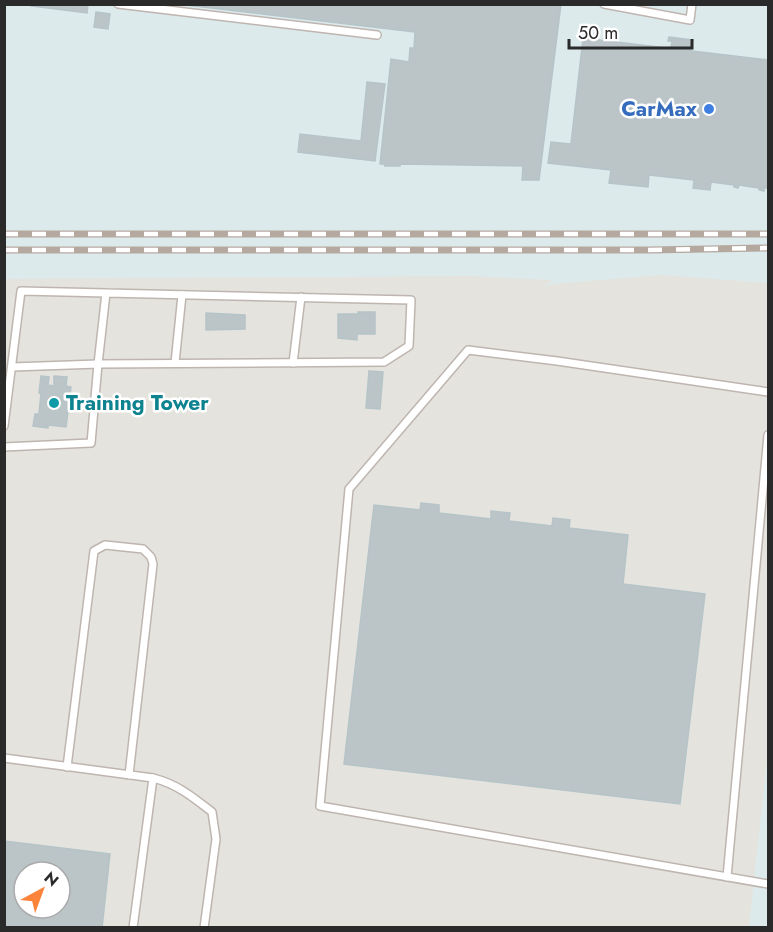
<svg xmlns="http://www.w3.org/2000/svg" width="773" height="932" viewBox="0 0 773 932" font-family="Jost,sans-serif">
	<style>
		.industrial { fill: #e5e3dd; fill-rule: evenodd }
		.building { fill: #bbc5c8; stroke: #b5c4c8; stroke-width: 1.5; fill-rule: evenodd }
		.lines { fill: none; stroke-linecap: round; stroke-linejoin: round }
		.service-casing { stroke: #beb5b0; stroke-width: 10 }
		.service { stroke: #fff; stroke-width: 7 }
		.rail-casing { stroke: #b5a89f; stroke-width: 7 }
		.rail { stroke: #fff; stroke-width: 4.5; stroke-dasharray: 14; stroke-linecap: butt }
		.shop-dot { fill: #3f7fe0; stroke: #fff; stroke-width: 2 }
		.culture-dot { fill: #0f9aa8; stroke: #fff; stroke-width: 2 }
		.labels { text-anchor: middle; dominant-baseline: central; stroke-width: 5; stroke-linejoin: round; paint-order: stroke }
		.shop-label { font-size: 21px; font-weight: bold; fill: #366cbe; stroke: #fff; text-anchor: end }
		.culture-label { font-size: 21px; font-weight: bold; fill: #0d838f; stroke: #fff; text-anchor: start }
	</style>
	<rect width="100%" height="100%" fill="#dceaec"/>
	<!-- industrial -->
	<path class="industrial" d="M662 275 768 283V750L749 927H5L4 279 469 276 552 280 544 287 552 284ZM24 872H60V908H24Z"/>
	<!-- building -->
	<g class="building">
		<polygon points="32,4 88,4 87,13 31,6"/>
		<polygon points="178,4 561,4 539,180 522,180 523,166 400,164 400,166 385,166 384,164 380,164 391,59 409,62 410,48 414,48 415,32"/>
		<polygon points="96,12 110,14 108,29 94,27"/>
		<polygon points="669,37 693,40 689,49 692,51 768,60 768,188 764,188 764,191 759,190 759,188 739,185 738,188 734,187 734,185 711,182 710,190 693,188 694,180 649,175 648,187 609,183 611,170 548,163 551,142 571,144 583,38 667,48 671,47 672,41 668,41"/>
		<polygon points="367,82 385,84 375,161 298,152 300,134 361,141"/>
		<polygon points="358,312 375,312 375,334 357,334 357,340 338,338 338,314 358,314"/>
		<polygon points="206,313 245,315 245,329 206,330"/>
		<polygon points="369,371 383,372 380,409 366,408"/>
		<polygon points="41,376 49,377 48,385 54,386 54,376 67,377 66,386 71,387 66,427 48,425 48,428 33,426 35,414 39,414 41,393 39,393"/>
		<polygon points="421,503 439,505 439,513 491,519 491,511 510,513 509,521 552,526 553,518 570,520 569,528 628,535 623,584 705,594 680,804 344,764 374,505 420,510"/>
		<path d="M4 841 110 854 102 928H4ZM24 872H60V908H24Z"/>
	</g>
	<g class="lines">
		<defs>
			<g id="service">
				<polyline points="118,4 377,35"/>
				<polyline points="604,4 690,20 692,4"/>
				<polyline points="175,363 182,295"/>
				<polyline points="293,363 301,297"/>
				<polyline points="768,392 557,361 468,350 349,489 320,806 768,884"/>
				<polyline points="4,426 21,291 411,300 409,346 384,362 98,364 106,293"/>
				<polyline points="4,447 91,443 98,364 12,367"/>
				<polyline points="4,758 153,778 133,928"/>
				<polyline points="67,767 94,551 105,545 143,549 151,557 153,564 129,775"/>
				<path d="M153 778C177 784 193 797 212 812L216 839 204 928"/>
				<polyline points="727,877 768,435"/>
			</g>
		</defs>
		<!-- service casing -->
		<use href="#service" class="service-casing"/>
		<!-- service -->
		<use href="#service" class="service"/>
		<defs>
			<g id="rail">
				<polyline points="4,234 768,234"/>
				<polyline points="4,250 650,250 768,248"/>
			</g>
		</defs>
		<!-- rail casing -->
		<use href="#rail" class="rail-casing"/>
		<!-- rail -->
		<use href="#rail" class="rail"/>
	</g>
	<!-- markers -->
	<circle class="shop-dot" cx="709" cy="109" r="6"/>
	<circle class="culture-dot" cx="54" cy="403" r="6"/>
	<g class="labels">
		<!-- shop labels -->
		<g class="shop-label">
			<text x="697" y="109">CarMax</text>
		</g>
		<!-- culture labels -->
		<g class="culture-label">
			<text x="66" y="403">Training Tower</text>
		</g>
	</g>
	<!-- border -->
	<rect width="773" height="932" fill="none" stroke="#2a2a2a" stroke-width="12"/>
	<!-- north arrow -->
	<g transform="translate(42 890) rotate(41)"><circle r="28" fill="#ffffff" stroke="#aaaaaa" stroke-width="1.5"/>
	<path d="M0-4.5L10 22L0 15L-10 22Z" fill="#fb833a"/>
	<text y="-9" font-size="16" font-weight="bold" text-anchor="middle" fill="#2a2a2a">N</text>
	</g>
	<!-- scale -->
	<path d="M569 39v9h123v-9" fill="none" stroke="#2a2a2a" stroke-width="3"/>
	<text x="578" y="39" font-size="18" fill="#2a2a2a" stroke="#ffffff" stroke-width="4.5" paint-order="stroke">50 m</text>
</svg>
